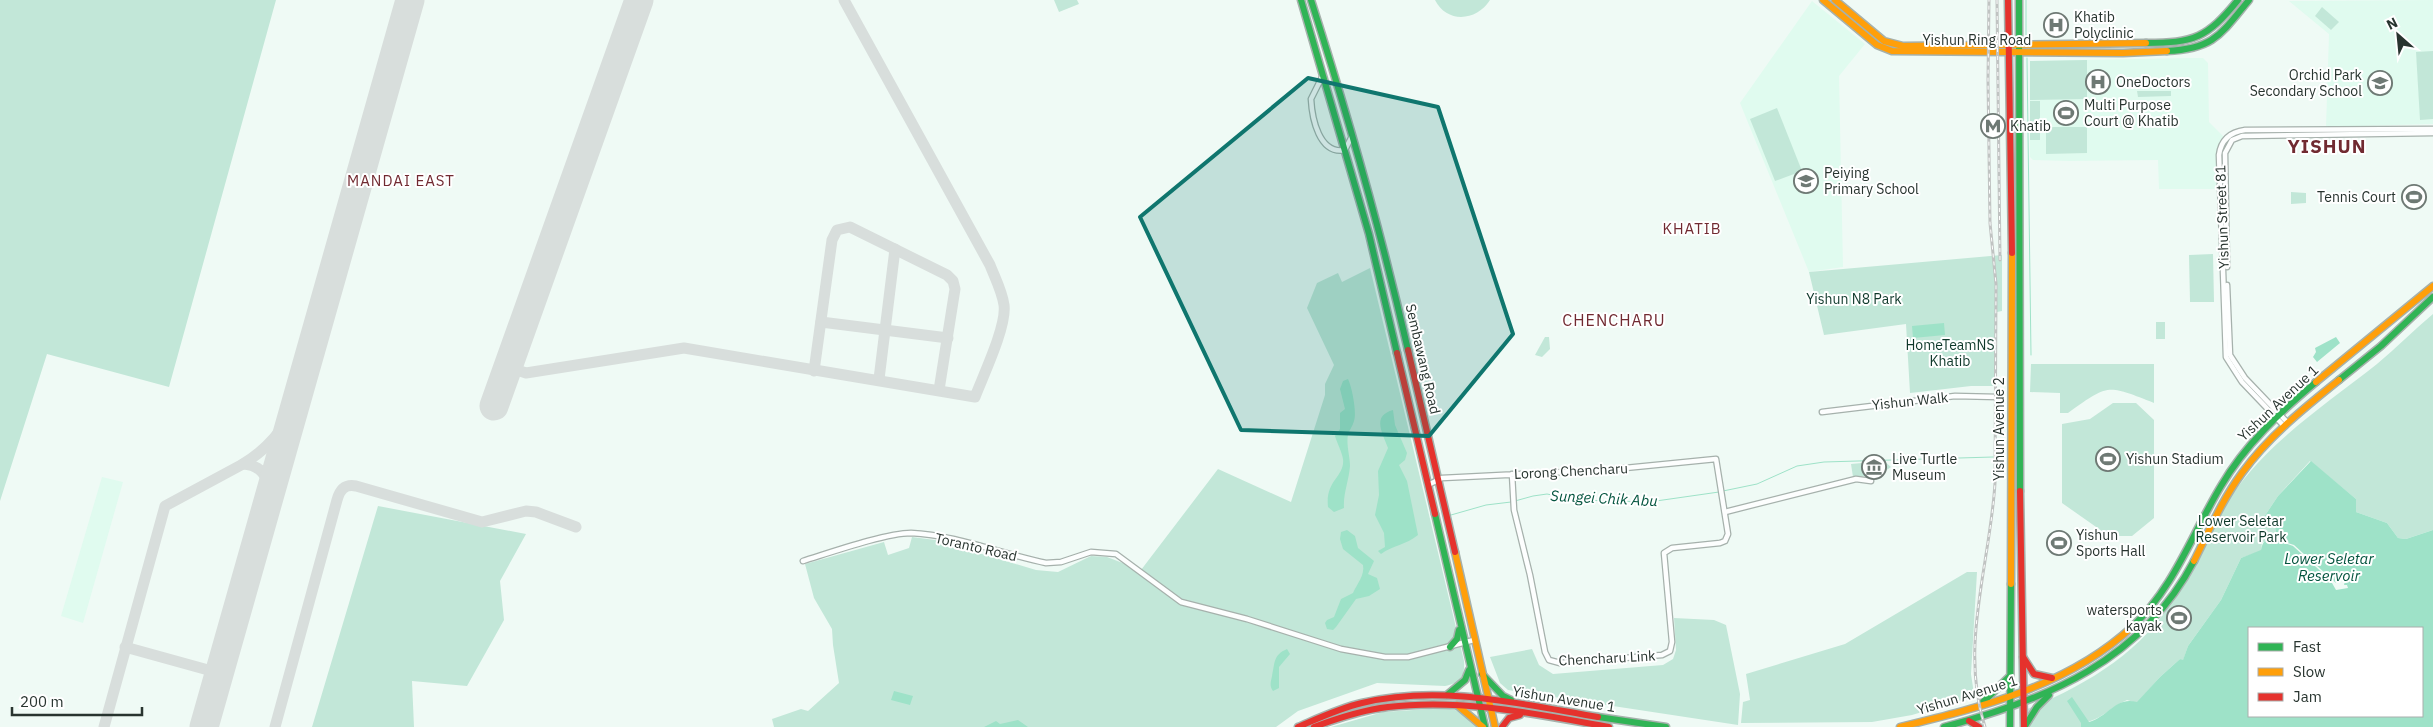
<svg xmlns="http://www.w3.org/2000/svg" width="2433" height="727" viewBox="0 0 2433 727" font-family="'IBM Plex Sans',sans-serif">
	<style>
		.built { fill: #e0fbef }
		.green { fill: #c2e7d8 }
		.water { fill: #9ee2c8; fill-rule: evenodd }
		.pier { fill: #effaf5 }
		.lines { fill: none; stroke-linecap: round; stroke-linejoin: round }
		.stream { stroke: #9ee2c8; stroke-width: 1 }
		.taxiway { stroke: #d8dedc; stroke-width: 11 }
		.runway { stroke: #d8dedc; stroke-width: 29 }
		.street-casing { stroke: #a6b1ac; stroke-width: 7 }
		.fast-casing { stroke: #a6b1ac; stroke-width: 9 }
		.slow-casing { stroke: #a6b1ac; stroke-width: 9 }
		.jam-casing { stroke: #a6b1ac; stroke-width: 9 }
		.street { stroke: #fdfefe; stroke-width: 4.5 }
		.fast { stroke: #30b455; stroke-width: 6 }
		.slow { stroke: #ff9f0a; stroke-width: 6 }
		.jam { stroke: #e5322d; stroke-width: 6 }
		.rail-casing { stroke: #c0c3c2; stroke-width: 3 }
		.rail { stroke: #fff; stroke-width: 1; stroke-dasharray: 4; stroke-linecap: butt }
		.marked { fill: #0f766e; fill-opacity: 0.2; stroke: #0f766e; stroke-width: 4; stroke-linejoin: round }
		.labels { text-anchor: middle; dominant-baseline: central; stroke-width: 4; stroke-linejoin: round; paint-order: stroke }
		.poi-label { font-size: 14px; fill: #28342f; stroke: #fff; text-anchor: start }
		.street-label { font-size: 14px; fill: #28342f; stroke: #fff }
		.park-label { font-size: 14px; fill: #0e382a; stroke: #fff }
		.neighbourhood-label { font-size: 15px; letter-spacing: 1px; fill: #712a31; stroke: #fff }
		.water-label { font-size: 15px; font-style: italic; fill: #03543e; stroke: #fff }
		.quarter-label { font-size: 16px; letter-spacing: 1px; fill: #712a31; stroke: #fff }
		.district-label { font-size: 19px; font-weight: bold; letter-spacing: 1px; fill: #712a31; stroke: #fff }
	</style>
	<rect width="100%" height="100%" fill="#effaf5"/>
	<!-- built -->
	<g class="built">
		<polygon points="2433,0 2433,124 2326,127 2329,34 2289,1"/>
		<polygon points="1812,1 1865,44 1839,76 1843,267 1809,272 1740,103"/>
		<polygon points="2188,58 2203,58 2208,63 2209,122 2224,137 2217,151 2217,189 2159,189 2158,160 2069,161 2033,160 2030,157 2030,61"/>
		<polygon points="102,477 123,482 83,623 61,616"/>
	</g>
	<!-- green -->
	<g class="green">
		<polygon points="0,0 276,0 169,387 47,354 0,501"/>
		<polygon points="1054,0 1077,0 1079,4 1059,12"/>
		<path d="M1435 0H1490C1477 21 1447 24 1435 0Z"/>
		<polygon points="2322,7 2339,22 2331,30 2315,16"/>
		<polygon points="2433,51 2433,119 2420,120 2416,52"/>
		<polygon points="2087,60 2087,99 2030,100 2030,61"/>
		<polygon points="2137,91 2171,91 2171,96 2138,97"/>
		<rect x="2030" y="101" width="10" height="39"/>
		<polygon points="1777,108 1802,171 1775,181 1750,119"/>
		<polygon points="2046,127 2087,127 2087,153 2046,154"/>
		<polygon points="2291,192 2306,193 2306,203 2291,204"/>
		<polygon points="2213,254 2214,302 2190,302 2189,255"/>
		<polygon points="2002,255 2002,311 1997,312 1996,386 1971,386 1910,393 1906,324 1824,335 1809,272"/>
		<path d="M1370 268 1464 661C1465 676 1461 683 1445 686L1377 683 1298 711 1276 727H774L772 719 801 709 808 711 839 683 833 645 832 629 814 598 805 564 884 542 888 555 909 548 912 537 935 540 1036 570 1058 572 1091 556 1107 557 1141 570 1218 469 1291 502 1325 395V384L1334 365 1307 308 1317 283 1338 273 1342 282Z"/>
		<path d="M2433 314V530L2406 539 2398 538 2387 523 2356 512V499L2310 461 2278 496 2264 517 2275 527 2276 533 2262 543 2261 551 2241 558 2221 600 2188 646 2183 661 2180 659 2160 677 2137 703 2127 700C2110 707 2101 721 2081 723V727H2025V710C2085 686 2143 652 2176 595 2197 558 2214 518 2240 484 2278 435 2329 402 2377 364 2396 348 2414 330 2433 314Z"/>
		<rect x="2156" y="322" width="9" height="17"/>
		<polygon points="1545,337 1549,337 1550,349 1542,357 1535,355"/>
		<path d="M2031 364H2154V403C2107 385 2110 383 2068 413H2060V393L2030 392Z"/>
		<polygon points="2113,403 2136,403 2154,420 2154,518 2132,536 2109,536 2062,503 2062,424 2090,419"/>
		<polygon points="1884,461 1891,467 1873,479 1867,476 1853,477 1851,464"/>
		<polygon points="378,506 526,534 500,581 504,620 467,686 412,681 414,727 312,727"/>
		<polygon points="1967,572 1977,572 1971,674 1974,694 1969,698 1912,715 1872,722 1741,723 1743,702 1750,700 1746,674 1845,644"/>
		<polygon points="1674,618 1714,620 1726,625 1740,694 1738,725 1508,690 1500,683 1490,657 1532,649 1539,665 1553,674 1663,665 1673,659 1676,650"/>
		<polygon points="1444,708 1460,711 1478,727 1331,727 1383,712"/>
	</g>
	<!-- water -->
	<g class="water">
		<polygon points="1944,323 1945,335 1913,338 1912,326"/>
		<polygon points="2336,337 2340,343 2317,362 2313,357 2316,352 2315,348"/>
		<path d="M1348 379C1352 387 1357 413 1354 421 1353 426 1349 430 1348 435 1346 444 1350 457 1350 466 1349 480 1343 494 1344 508L1334 512 1328 507C1325 480 1345 477 1343 459 1342 452 1337 443 1335 436L1340 429V413L1345 409 1340 389 1343 381Z"/>
		<path d="M1393 410 1395 425 1407 453 1405 460 1399 465 1407 481 1418 535C1406 545 1393 545 1381 554L1378 551 1385 547 1384 533 1375 515 1379 495 1378 471 1388 448C1383 434 1371 416 1393 410Z"/>
		<path d="M2311 461 2356 499V512L2387 523 2398 538 2406 539 2433 530V727H2081V723L2067 701 2072 697 2089 722C2109 716 2116 696 2137 702L2160 677 2180 659 2183 660 2188 646 2221 600 2241 558 2261 550C2262 542 2267 537 2276 533L2275 527 2264 517 2278 496ZM2249 628H2422V716H2249Z"/>
		<path d="M1347 530 1355 536 1358 548 1374 561 1368 574 1377 578 1380 589 1369 596 1356 599 1336 627 1333 630 1327 629 1325 623 1327 620 1334 617 1341 599 1353 593C1357 584 1365 575 1363 565L1343 549 1340 539 1341 532Z"/>
		<path d="M1287 649 1290 654 1279 667V688L1273 691C1269 685 1271 682 1272 676 1275 663 1273 655 1287 649Z"/>
		<polygon points="894,691 913,696 910,705 891,700"/>
		<polygon points="1018,720 1028,727 984,727 996,721 1000,724"/>
	</g>
	<!-- pier -->
	<polygon class="pier" points="2276,533 2281,541 2294,545 2336,583 2341,578 2345,581 2344,585 2347,585 2348,588 2336,590 2332,583 2326,580 2327,577 2293,546 2273,539 2272,535"/>
	<g class="lines">
		<!-- stream -->
		<g class="stream">
			<polyline points="2026,0 2026,37"/>
			<polyline points="2027,58 2031,355"/>
			<polyline points="1723,491 1757,484 1797,466 1824,462 1993,457"/>
			<polyline points="1515,501 1533,496 1547,494 1577,500 1649,502 1719,492"/>
			<polyline points="1451,515 1486,505 1511,502"/>
		</g>
		<!-- taxiway -->
		<g class="taxiway">
			<polyline points="821,322 948,338"/>
			<path d="M508 367 526 373 684 348 975 397C983 376 1007 326 1004 305 1002 291 995 278 990 265L844 0"/>
			<polyline points="814,371 832,240 837,230 850,227 947,275 953,281 955,289 939,390"/>
			<polyline points="879,379 895,249"/>
			<path d="M243 464C269 448 282 431 296 404"/>
			<polyline points="125,647 219,673"/>
			<path d="M104 727 165 506 243 464C260 465 267 475 271 491"/>
			<path d="M275 727 337 500C340 489 345 484 356 486L482 522 526 511 536 512 576 527"/>
		</g>
		<!-- runway -->
		<g class="runway">
			<polyline points="494,406 639,0"/>
			<polyline points="204,727 410,0"/>
		</g>
		<defs>
			<g id="street">
				<path d="M1322 77 1311 99C1312 118 1319 155 1345 150L1352 136"/>
				<polyline points="2227,267 2225,153 2232,140 2242,136 2433,133"/>
				<polyline points="2227,285 2230,355 2245,378 2287,422"/>
				<polyline points="1822,412 1955,396 1998,397"/>
				<path d="M2283 425 2242 382 2226 357 2219 155C2221 140 2230 132 2245 130L2433 129"/>
				<polyline points="1428,485 1442,478 1605,470 1716,459 1728,534 1725,541 1720,543 1672,548 1664,553 1672,642 1670,651 1662,655 1560,663 1549,660 1545,652 1530,575 1514,510 1512,474"/>
				<polyline points="1725,512 1856,479 1871,481"/>
				<path d="M803 561C829 553 886 533 911 533 956 535 1002 554 1046 563L1061 562 1091 552 1116 554 1181 602 1247 619 1341 649 1385 657H1408L1474 640"/>
			</g>
			<g id="fast">
				<polyline points="1301,0 1369,234 1397,353"/>
				<path d="M1311 0C1348 116 1381 232 1408 350"/>
				<polyline points="2019,0 2020,491"/>
				<path d="M2146 43C2194 43 2207 38 2238 0"/>
				<path d="M2167 51C2214 49 2221 34 2249 0"/>
				<polyline points="2339,380 2381,346 2433,297"/>
				<polyline points="1435,514 1485,727"/>
				<path d="M2132 627C2174 588 2192 534 2221 486 2245 445 2280 412 2316 382"/>
				<polyline points="1450,647 1457,639 1459,630"/>
				<polyline points="1482,674 1503,696 1511,700"/>
				<polyline points="1447,695 1465,680 1469,670"/>
				<polyline points="1981,704 2009,677"/>
				<polyline points="1598,717 1666,727"/>
				<polyline points="2025,726 2037,707 2049,695"/>
				<path d="M1944 727C2047 700 2142 660 2194 561"/>
				<polyline points="2010,727 2011,584"/>
			</g>
			<g id="slow">
				<polyline points="1823,0 1877,45 1892,51 2123,53 2167,51"/>
				<polyline points="1835,0 1884,41 1903,46 2146,43"/>
				<polyline points="2316,382 2433,286"/>
				<polyline points="1455,552 1495,727"/>
				<path d="M2194 561C2209 531 2222 500 2242 473 2268 437 2304 408 2339 380"/>
				<polyline points="2011,584 2012,253"/>
				<polyline points="1457,705 1483,727"/>
				<path d="M1900 727C1982 707 2068 686 2132 627"/>
			</g>
			<g id="jam">
				<polyline points="2008,0 2012,253"/>
				<polyline points="1408,350 1455,552"/>
				<polyline points="1397,353 1435,514"/>
				<polyline points="2020,491 2024,727"/>
				<polyline points="2023,657 2034,674 2052,678"/>
				<polyline points="1969,721 1979,727"/>
				<path d="M1298 727C1319 718 1340 708 1362 703 1440 684 1521 704 1598 717"/>
				<path d="M1314 727C1338 718 1362 710 1388 707 1462 698 1536 714 1609 727"/>
				<polyline points="1502,727 1509,718 1520,715"/>
			</g>
		</defs>
		<!-- street casing -->
		<use href="#street" class="street-casing"/>
		<!-- fast casing -->
		<use href="#fast" class="fast-casing"/>
		<!-- slow casing -->
		<use href="#slow" class="slow-casing"/>
		<!-- jam casing -->
		<use href="#jam" class="jam-casing"/>
		<!-- street -->
		<use href="#street" class="street"/>
		<!-- fast -->
		<use href="#fast" class="fast"/>
		<!-- slow -->
		<use href="#slow" class="slow"/>
		<!-- jam -->
		<use href="#jam" class="jam"/>
		<defs>
			<g id="rail">
				<polyline points="1997,0 2000,260"/>
				<path d="M1985 727C1959 646 1990 565 1995 483L1996 284 1990 223 1988 80 1989 0"/>
			</g>
		</defs>
		<!-- rail casing -->
		<use href="#rail" class="rail-casing"/>
		<!-- rail -->
		<use href="#rail" class="rail"/>
	</g>
	<!-- marked area -->
	<path class="marked" d="M1308 78 1438 107 1513 334 1429 436 1241 430 1140 217Z"/>
	<!-- icons -->
	<defs>
		<symbol id="hospital-ring" viewBox="-11 -11 22 22"><circle r="9.5" fill="#fff" stroke="#6e7974" stroke-width="1.5"/><path d="M-5-5h3v3.5h4V-5h3V5h-3V1.5h-4V5h-3Z" fill="#6e7974"/></symbol>
		<symbol id="school-ring" viewBox="-11 -11 22 22"><circle r="9.5" fill="#fff" stroke="#6e7974" stroke-width="1.5"/><path d="M0-5L7-2L0 1L-7-2ZM-4 1L0 2.5L4 1V4Q0 6-4 4Z" fill="#6e7974"/></symbol>
		<symbol id="stadium-ring" viewBox="-11 -11 22 22"><circle r="9.5" fill="#fff" stroke="#6e7974" stroke-width="1.5"/><path d="M0-5a6.5 5 0 1 0 0 10a6.5 5 0 1 0 0-10ZM-3.5-1.8h7v3.6h-7Z" fill="#6e7974"/></symbol>
		<symbol id="metro-ring" viewBox="-11 -11 22 22"><circle r="9.5" fill="#fff" stroke="#6e7974" stroke-width="1.5"/><path d="M-5.5 5V-5H-3L0 0L3-5H5.5V5H3V-.5L0 4L-3-.5V5Z" fill="#6e7974"/></symbol>
		<symbol id="museum-ring" viewBox="-11 -11 22 22"><circle r="9.5" fill="#fff" stroke="#6e7974" stroke-width="1.5"/><path d="M0-6L6-3V-2H-6V-3ZM-5-1h2V3h-2ZM-1-1h2V3h-2ZM3-1h2V3H3ZM-6 4H6V6H-6Z" fill="#6e7974"/></symbol>
	</defs>
	<g fill-rule="evenodd">
		<use href="#hospital-ring" x="2042" y="11" width="28" height="28"/>
		<use href="#hospital-ring" x="2084" y="68" width="28" height="28"/>
		<use href="#school-ring" x="2366" y="69" width="28" height="28"/>
		<use href="#stadium-ring" x="2052" y="99" width="28" height="28"/>
		<use href="#metro-ring" x="1979" y="112" width="28" height="28"/>
		<use href="#school-ring" x="1792" y="167" width="28" height="28"/>
		<use href="#stadium-ring" x="2400" y="183" width="28" height="28"/>
		<use href="#stadium-ring" x="2094" y="445" width="28" height="28"/>
		<use href="#museum-ring" x="1860" y="453" width="28" height="28"/>
		<use href="#stadium-ring" x="2045" y="529" width="28" height="28"/>
		<use href="#stadium-ring" x="2165" y="604" width="28" height="28"/>
	</g>
	<g class="labels">
		<!-- poi labels -->
		<g class="poi-label">
			<text x="2074" y="17">Khatib<tspan x="2074" dy="16">Polyclinic</tspan></text>
			<text x="2362" y="75" text-anchor="end">Orchid Park<tspan x="2362" dy="16">Secondary School</tspan></text>
			<text x="2116" y="82">OneDoctors</text>
			<text x="2084" y="105">Multi Purpose<tspan x="2084" dy="16">Court @ Khatib</tspan></text>
			<text x="2010" y="126">Khatib</text>
			<text x="1824" y="173">Peiying<tspan x="1824" dy="16">Primary School</tspan></text>
			<text x="2396" y="197" text-anchor="end">Tennis Court</text>
			<text x="1892" y="459">Live Turtle<tspan x="1892" dy="16">Museum</tspan></text>
			<text x="2126" y="459">Yishun Stadium</text>
			<text x="2076" y="535">Yishun<tspan x="2076" dy="16">Sports Hall</tspan></text>
			<text x="2162" y="610" text-anchor="end">watersports<tspan x="2162" dy="16">kayak</tspan></text>
		</g>
		<!-- street labels -->
		<g class="street-label">
			<text x="1977" y="40">Yishun Ring Road</text>
			<text transform="translate(2222 217) rotate(-92)">Yishun Street 81</text>
			<text transform="translate(1423 359) rotate(77)">Sembawang Road</text>
			<text transform="translate(1910 401) rotate(-6)">Yishun Walk</text>
			<text transform="translate(2278 403) rotate(-43)">Yishun Avenue 1</text>
			<text transform="translate(1999 429) rotate(-90)">Yishun Avenue 2</text>
			<text transform="translate(1571 471) rotate(-3)">Lorong Chencharu</text>
			<text transform="translate(976 547) rotate(13)">Toranto Road</text>
			<text transform="translate(1607 658) rotate(-3)">Chencharu Link</text>
			<text transform="translate(1967 695) rotate(-17)">Yishun Avenue 1</text>
			<text transform="translate(1564 699) rotate(9)">Yishun Avenue 1</text>
		</g>
		<!-- park labels -->
		<g class="park-label">
			<text x="1854" y="299">Yishun N8 Park</text>
			<text x="1950" y="345">HomeTeamNS<tspan x="1950" dy="16">Khatib</tspan></text>
			<text x="2241" y="521">Lower Seletar<tspan x="2241" dy="16">Reservoir Park</tspan></text>
		</g>
		<!-- neighbourhood labels -->
		<g class="neighbourhood-label">
			<text x="401" y="180">MANDAI EAST</text>
			<text x="1692" y="228">KHATIB</text>
		</g>
		<!-- water labels -->
		<g class="water-label">
			<text transform="translate(1604 498) rotate(3)">Sungei Chik Abu</text>
			<text x="2329" y="558">Lower Seletar<tspan x="2329" dy="17">Reservoir</tspan></text>
		</g>
		<!-- quarter labels -->
		<g class="quarter-label">
			<text x="1614" y="320">CHENCHARU</text>
		</g>
		<!-- district labels -->
		<g class="district-label">
			<text x="2327" y="146">YISHUN</text>
		</g>
	</g>
	<!-- legend -->
	<rect x="2248" y="627" width="175" height="90" fill="#ffffff" stroke="#a9aeac"/>
	<rect x="2258" y="643" width="25" height="8" fill="#30b455" stroke="#a9aeac"/>
	<text x="2293" y="652" font-size="15" fill="#28342f">Fast</text>
	<rect x="2258" y="668" width="25" height="8" fill="#ff9f0a" stroke="#a9aeac"/>
	<text x="2293" y="677" font-size="15" fill="#28342f">Slow</text>
	<rect x="2258" y="693" width="25" height="8" fill="#e5322d" stroke="#a9aeac"/>
	<text x="2293" y="702" font-size="15" fill="#28342f">Jam</text>
	<!-- north arrow -->
	<g transform="translate(2398 35) rotate(333)" stroke="#ffffff" stroke-width="4" paint-order="stroke">
	<path d="M0-4L9 19L0 12L-9 19Z" fill="#28342f"/>
	<text y="-8" font-size="14" font-weight="bold" text-anchor="middle" fill="#28342f">N</text>
	</g>
	<!-- scale -->
	<path d="M12 707v8h130v-8" fill="none" stroke="#28342f" stroke-width="2.5"/>
	<text x="20" y="707" font-size="15" fill="#28342f" stroke="#ffffff" stroke-width="4" paint-order="stroke">200 m</text>
</svg>
